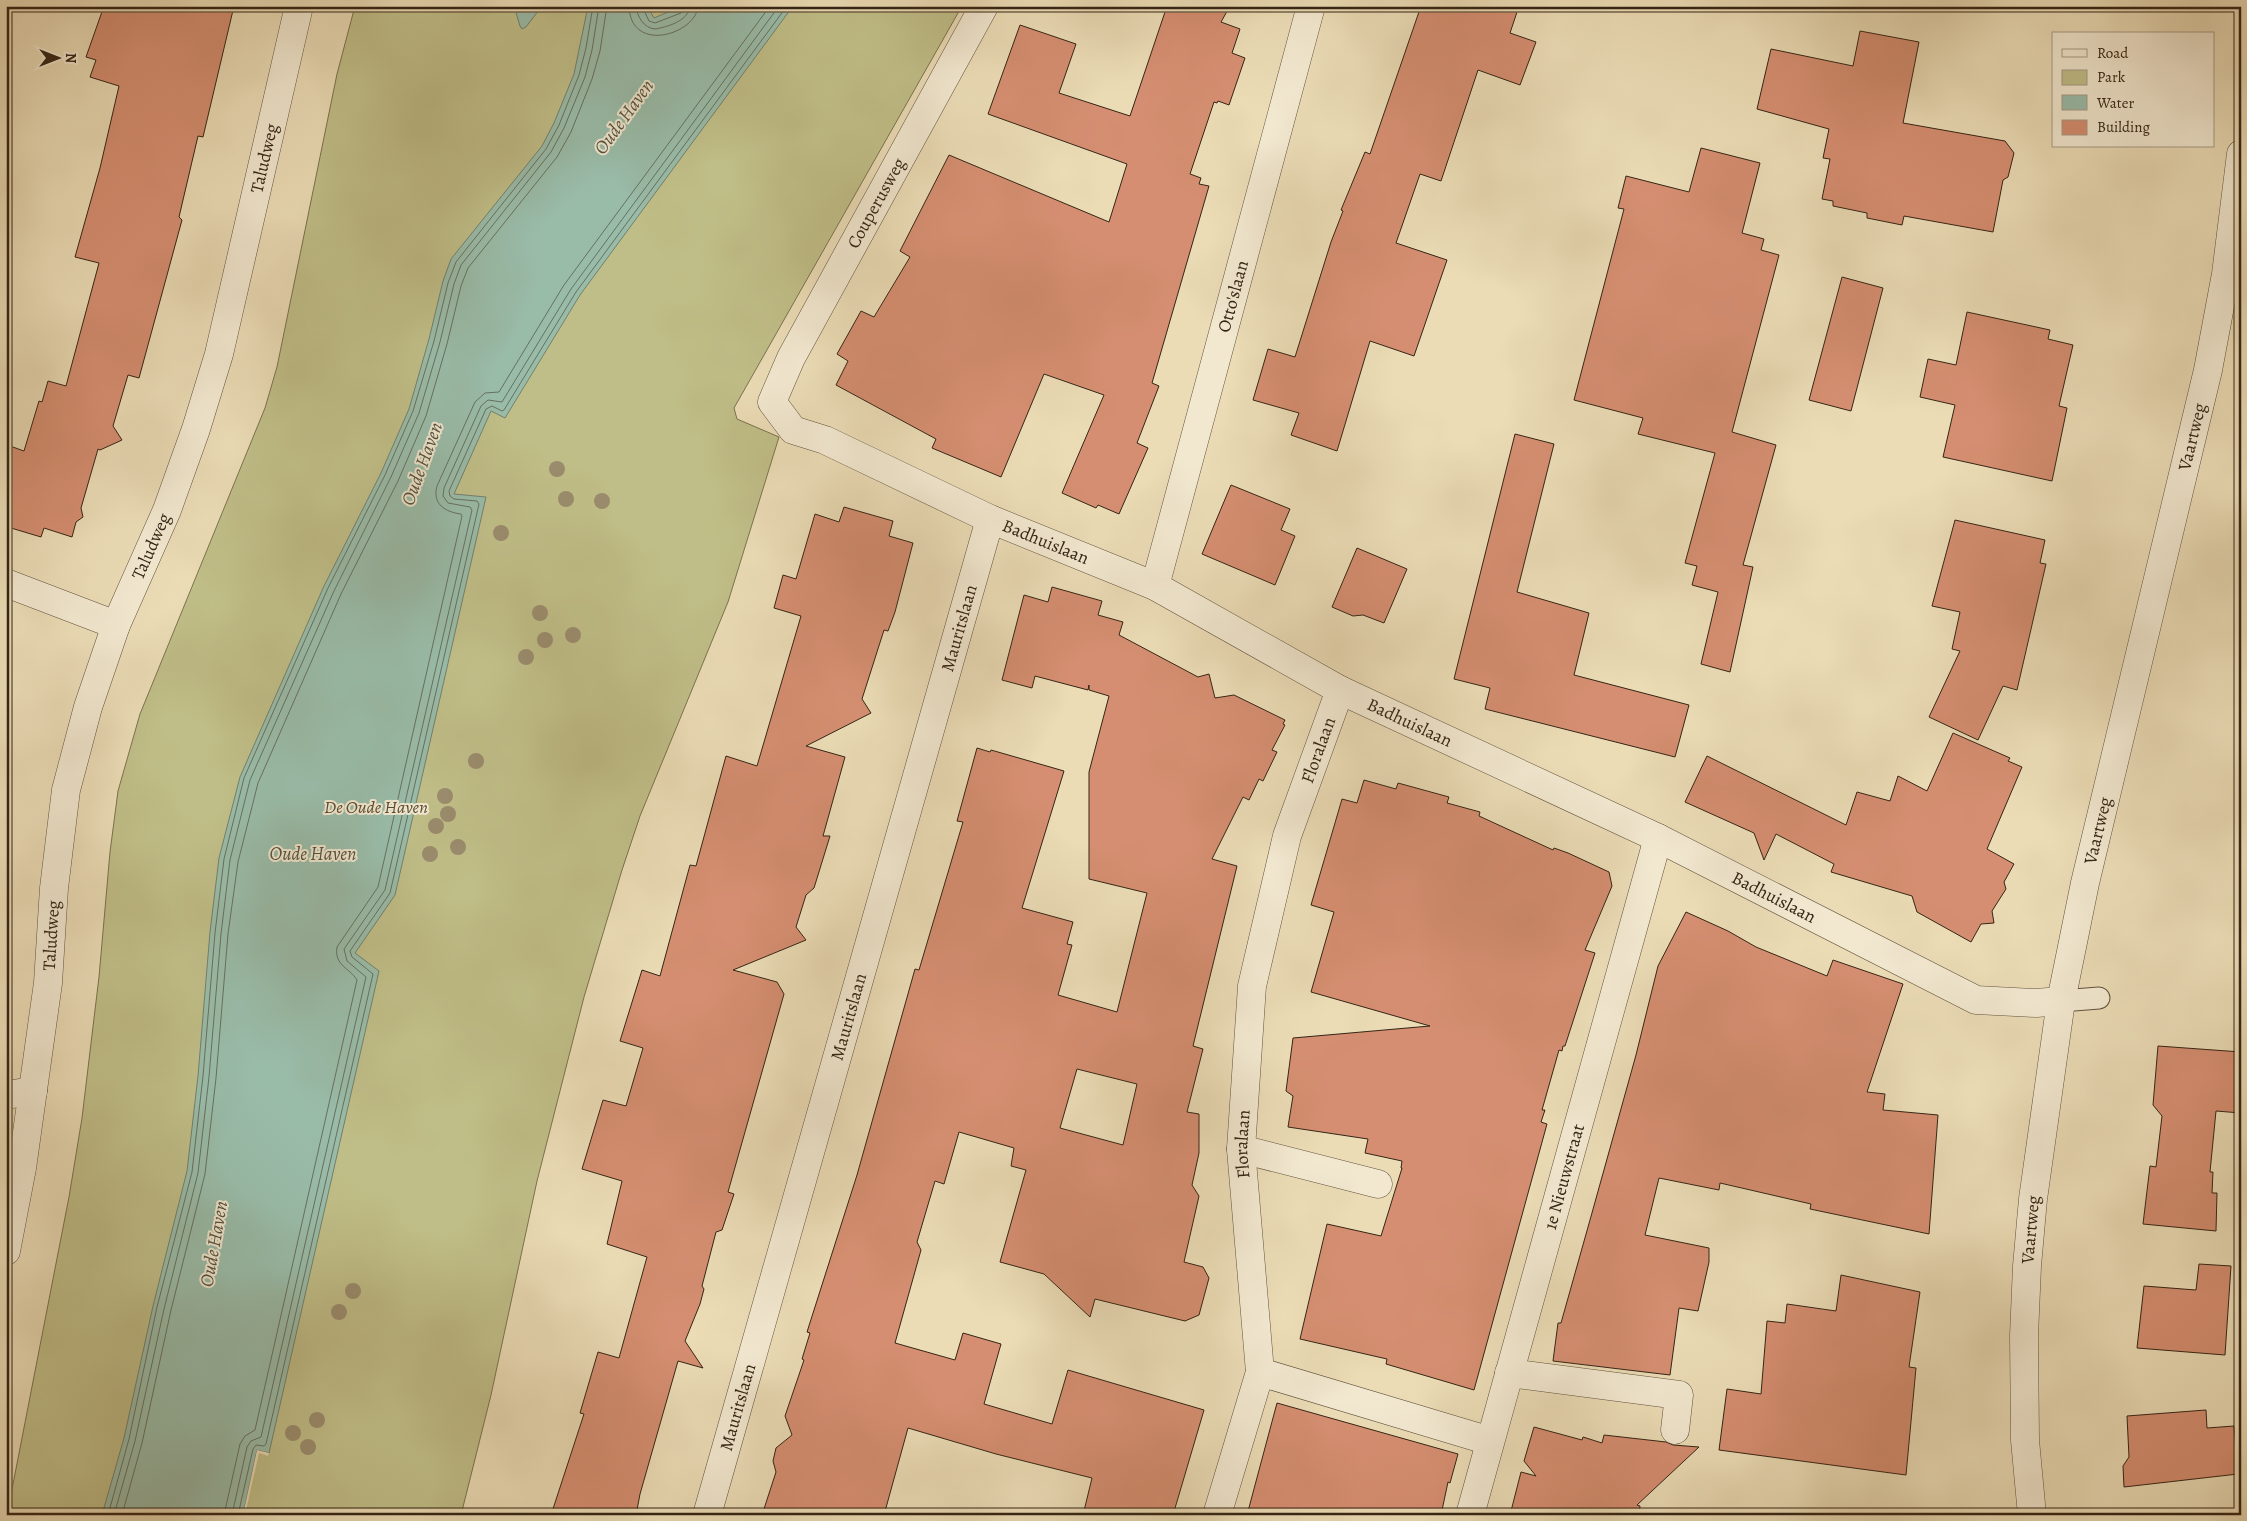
<svg xmlns="http://www.w3.org/2000/svg" width="2247" height="1521" viewBox="0 0 2247 1521" font-family="Alegreya,serif">
	<style>
		.green { fill: #c0be88; stroke: #7a724e }
		.water { fill: #99bca9; stroke: #71806e }
		.pier { fill: #ebdcb6 }
		.lines { fill: none; stroke-linecap: round; stroke-linejoin: round }
		.shore { stroke: #66705f; stroke-width: 1 }
		.building { fill: #d58e71; stroke: #342515; fill-rule: evenodd }
		.service-casing { stroke: #62533d; stroke-width: 23 }
		.minor-casing { stroke: #62533d; stroke-width: 29 }
		.tertiary-casing { stroke: #62533d; stroke-width: 29 }
		.service { stroke: #f2e8d0; stroke-width: 21 }
		.minor { stroke: #f2e8d0; stroke-width: 28 }
		.tertiary { stroke: #f2e8d0; stroke-width: 28 }
		.tree { fill: #9a8c6d }
		.labels { text-anchor: middle; dominant-baseline: central; stroke-width: 4; stroke-linejoin: round; paint-order: stroke }
		.street-label { font-size: 18px; fill: #342515; stroke: #f2e8d0 }
		.park-label { font-size: 18px; font-style: italic; fill: #574b32; stroke: #f2e8d0 }
		.water-label { font-size: 19px; font-style: italic; fill: #525241; stroke: #f2e8d0 }
	</style>
	<rect width="100%" height="100%" fill="#ebdcb6"/>
	<filter id="stains"><feTurbulence type="fractalNoise" baseFrequency=".004" numOctaves="4"/><feColorMatrix values="0 0 0 0 .2 0 0 0 0 .09 0 0 0 0 .02 0 0 0 .5 -.17"/></filter>
	<radialGradient id="worn" r=".72"><stop offset=".6" stop-color="#630" stop-opacity="0"/><stop offset="1" stop-color="#630" stop-opacity=".3"/></radialGradient>
	<!-- green -->
	<polygon class="green" points="355,6 962,6 734,408 737,419 779,437 728,602 640,816 622,870 584,997 537,1181 491,1395 461,1515 7,1515 69,1197 82,1118 99,977 110,852 118,791 140,714 265,408 277,367 337,74"/>
	<!-- water -->
	<g class="water">
		<polygon points="514,6 542,6 526,27 522,29 520,26"/>
		<polygon points="588,6 647,6 654,18 682,6 793,6 580,295 505,418 491,411 454,494 486,497 395,895 355,953 379,971 269,1453 257,1450 243,1515 102,1515 124,1438 153,1306 187,1171 198,1076 210,932 219,858 240,777 324,586 381,473 409,409 429,339 443,281 451,259 542,146 554,123 574,74"/>
	</g>
	<!-- pier -->
	<polygon class="pier" points="257,1450 269,1453 268,1456 259,1453 245,1515 243,1515"/>
	<g class="lines">
		<!-- shore -->
		<g class="shore">
			<path d="M629 6C630 55 697 34 698 6"/>
			<path d="M636 6C637 17 644 28 655 29 667 27 689 21 690 6"/>
			<polyline points="642,6 649,21 655,23 681,13 684,6"/>
			<polyline points="108,1515 129,1439 157,1307 192,1172 203,1076 215,933 224,859 244,778 328,588 385,475 413,411 434,341 448,283 456,262 546,149 559,125 579,75 586,48 593,6"/>
			<polyline points="114,1515 135,1441 164,1309 198,1173 209,1077 221,934 230,860 250,780 334,591 391,477 419,413 440,342 454,284 461,265 551,152 564,128 585,77 592,50 599,6"/>
			<polyline points="122,1515 142,1443 171,1310 205,1174 216,1078 228,934 238,862 258,783 341,594 398,481 426,416 447,344 461,286 468,268 557,157 571,132 592,79 600,51 607,6"/>
			<path d="M224 1515 240 1444 245 1436 255 1430 357 980C350 968 334 966 337 947L378 887 462 516 461 514C445 512 432 504 437 486L475 402 485 393 499 392 564 285 770 6"/>
			<polyline points="232,1515 247,1447 251,1441 261,1437 366,977 347,961 344,949 385,890 472,510 470,507 448,503 443,496 444,488 481,406 488,400 502,402 571,289 779,6"/>
			<polyline points="238,1515 253,1449 256,1445 264,1446 266,1444 373,974 352,957 350,951 390,893 479,504 477,501 454,499 450,496 449,491 486,409 492,406 502,411 504,410 576,292 787,6"/>
		</g>
	</g>
	<!-- building -->
	<g class="building">
		<polygon points="104,6 234,6 203,137 198,136 179,217 182,220 139,378 128,375 113,426 122,440 100,450 98,449 81,508 83,517 76,522 72,537 44,528 41,537 11,528 10,446 24,451 39,401 42,402 48,381 66,386 99,263 75,257 100,168 119,86 90,77 96,60 86,57"/>
		<polygon points="1167,6 1230,6 1221,22 1240,29 1232,53 1245,58 1229,105 1218,101 1217,103 1214,102 1190,174 1201,178 1199,184 1209,186 1152,383 1159,386 1137,443 1148,448 1119,514 1098,505 1096,508 1062,493 1104,395 1044,374 1001,477 932,448 936,439 836,385 848,361 837,354 861,311 874,317 910,257 900,251 949,155 1109,222 1127,164 988,114 1020,25 1076,44 1059,93 1130,116"/>
		<polygon points="1421,6 1519,6 1510,33 1536,42 1520,85 1478,70 1441,181 1420,174 1396,243 1447,260 1414,356 1370,341 1337,451 1291,435 1299,413 1253,400 1268,349 1295,357 1331,242 1343,211 1341,210 1365,152 1370,154"/>
		<polygon points="1860,31 1919,42 1903,123 2005,141 2014,153 2008,177 2003,180 1993,232 1904,216 1902,225 1867,218 1867,213 1833,206 1833,201 1822,199 1830,159 1823,158 1829,129 1757,109 1771,49 1853,66"/>
		<polygon points="1701,148 1760,163 1742,233 1764,239 1761,250 1779,255 1732,432 1776,445 1743,565 1753,567 1730,672 1701,664 1718,592 1692,585 1697,566 1685,563 1715,453 1638,434 1643,418 1574,400 1624,209 1618,208 1626,176 1689,192"/>
		<polygon points="1842,277 1883,288 1851,411 1809,400"/>
		<polygon points="1967,312 2050,330 2048,339 2073,345 2059,406 2067,408 2052,481 1943,457 1955,405 1920,397 1928,359 1956,365"/>
		<polygon points="1515,434 1554,444 1517,592 1589,613 1574,675 1689,705 1675,757 1485,709 1490,688 1454,679"/>
		<polygon points="1231,485 1290,509 1281,530 1295,536 1275,585 1202,554"/>
		<polygon points="844,507 893,521 889,536 913,543 895,612 888,631 884,630 862,699 871,713 806,746 845,757 823,836 830,836 814,888 806,895 796,927 806,940 733,970 777,982 784,994 728,1192 734,1194 722,1230 716,1232 702,1286 704,1289 700,1304 685,1341 703,1368 678,1361 640,1494 636,1515 551,1515 584,1414 580,1413 598,1352 619,1358 647,1257 607,1244 622,1181 582,1169 603,1100 626,1106 643,1048 620,1041 642,970 660,976 690,865 696,866 726,756 757,766 801,616 774,608 783,575 796,579 815,514 839,522"/>
		<polygon points="1955,520 2045,540 2040,563 2046,564 2017,690 2003,686 1978,740 1929,717 1960,651 1952,649 1960,612 1932,606"/>
		<polygon points="1357,548 1407,569 1384,623 1363,615 1353,616 1332,607"/>
		<path d="M1052 587 1102 601 1098 615 1123 622 1119 635 1198 677 1209 674 1215 698 1234 695 1285 720 1283 724 1285 725 1272 750 1277 752 1263 781 1259 779 1249 800 1243 797 1212 859 1237 866 1193 1046 1203 1049 1187 1112 1199 1114V1153L1192 1185 1199 1196 1184 1262 1203 1267 1209 1278 1199 1315 1185 1321 1095 1299 1090 1317 1044 1274 1000 1262 1026 1170 1011 1166 1014 1148 959 1132 944 1184 935 1181 917 1242 921 1250 895 1343 955 1360 963 1333 1001 1344 984 1404 1052 1424 1068 1370 1204 1410 1173 1515H1083L1092 1478 996 1454 908 1428 884 1515H762L776 1472 773 1461 776 1448 792 1435 785 1416 804 1360 802 1359 810 1333 807 1332 857 1175 915 969 919 970 963 822 957 821 977 748 990 752 991 750 1064 771 1022 908 1073 922 1067 944 1072 945 1058 995 1117 1012 1147 893 1089 879V772L1109 696 1089 690V685L1088 690 1035 676 1032 688 1002 680 1024 595 1048 602ZM1077 1069 1137 1084 1123 1145 1060 1128Z"/>
		<polygon points="1953,733 2010,758 2008,761 2022,767 1987,849 2014,864 2004,882 2006,889 1992,911 1994,923 1981,924 1971,942 1917,912 1912,896 1831,872 1834,864 1776,834 1764,860 1754,833 1685,802 1707,756 1846,825 1857,792 1890,801 1898,776 1927,791"/>
		<polygon points="1364,780 1396,789 1398,783 1449,797 1447,803 1480,812 1479,816 1553,850 1554,848 1568,853 1609,872 1612,886 1585,950 1595,953 1565,1046 1563,1046 1562,1051 1559,1050 1542,1110 1545,1110 1541,1122 1547,1124 1474,1390 1386,1364 1387,1359 1300,1339 1327,1224 1381,1236 1402,1168 1401,1168 1402,1161 1365,1153 1368,1139 1288,1127 1293,1096 1286,1091 1293,1038 1430,1026 1311,992 1334,912 1311,905 1342,799 1357,803"/>
		<polygon points="1686,912 1728,931 1756,947 1827,976 1833,960 1903,984 1867,1092 1885,1094 1883,1110 1938,1115 1929,1234 1810,1209 1811,1204 1720,1183 1719,1190 1659,1178 1645,1235 1709,1248 1709,1262 1698,1311 1679,1308 1670,1375 1553,1361 1558,1323 1561,1323 1590,1220 1636,1055 1658,966"/>
		<polygon points="2158,1046 2241,1052 2241,1113 2216,1111 2210,1172 2213,1172 2212,1193 2217,1193 2216,1231 2143,1224 2150,1166 2156,1167 2162,1116 2153,1105"/>
		<polygon points="2199,1264 2231,1266 2225,1355 2137,1348 2144,1286 2196,1290"/>
		<polygon points="1841,1275 1920,1292 1909,1367 1916,1368 1906,1475 1719,1450 1727,1389 1761,1394 1767,1321 1785,1323 1787,1304 1836,1311"/>
		<polygon points="1277,1403 1458,1454 1450,1483 1448,1482 1441,1515 1247,1515"/>
		<polygon points="2206,1410 2207,1428 2234,1426 2238,1474 2124,1487 2123,1466 2129,1457 2127,1416"/>
		<polygon points="1534,1427 1582,1440 1583,1437 1602,1443 1604,1435 1666,1442 1673,1445 1699,1447 1637,1505 1640,1506 1639,1515 1510,1515 1521,1472 1536,1476 1524,1461"/>
	</g>
	<g class="lines">
		<defs>
			<polyline id="service" points="2061,1001 2099,998"/>
			<g id="minor">
				<path id="s1" d="M984 6 791 358 772 402 793 430 825 440 990 519 1155 586 1340 690 1658 838 1976 1000 2036 1003 2061 1001"/>
				<polyline points="6,583 116,625"/>
				<path id="s2" d="M1155 586 1311 6"/>
				<polyline points="6,1095 33,1091"/>
				<polyline points="1241,1149 1378,1184"/>
				<path id="s3" d="M6 1251 22 1168 48 983 54 888 66 790 88 707 116 625 167 510 196 429 219 354 299 6"/>
				<polyline points="1260,1372 1490,1441"/>
				<polyline points="1509,1373 1679,1395 1675,1430"/>
				<path id="s4" d="M707 1515 990 519"/>
				<path id="s5" d="M1217 1515 1260 1372 1241 1149 1252 986 1287 836 1340 690"/>
				<path id="s6" d="M1470 1515 1658 838"/>
			</g>
			<g id="tertiary">
				<path id="s7" d="M2032 1515 2025 1440 2024 1336 2027 1266 2033 1199 2061 1001 2085 883 2208 370 2226 274 2241 154"/>
			</g>
		</defs>
		<!-- service casing -->
		<use href="#service" class="service-casing"/>
		<!-- minor casing -->
		<use href="#minor" class="minor-casing"/>
		<!-- tertiary casing -->
		<use href="#tertiary" class="tertiary-casing"/>
		<!-- service -->
		<use href="#service" class="service"/>
		<!-- minor -->
		<use href="#minor" class="minor"/>
		<!-- tertiary -->
		<use href="#tertiary" class="tertiary"/>
	</g>
	<!-- trees -->
	<g class="tree">
		<circle cx="557" cy="469" r="8"/>
		<circle cx="566" cy="499" r="8"/>
		<circle cx="602" cy="501" r="8"/>
		<circle cx="501" cy="533" r="8"/>
		<circle cx="540" cy="613" r="8"/>
		<circle cx="573" cy="635" r="8"/>
		<circle cx="545" cy="640" r="8"/>
		<circle cx="526" cy="657" r="8"/>
		<circle cx="476" cy="761" r="8"/>
		<circle cx="445" cy="796" r="8"/>
		<circle cx="448" cy="814" r="8"/>
		<circle cx="436" cy="826" r="8"/>
		<circle cx="458" cy="847" r="8"/>
		<circle cx="430" cy="854" r="8"/>
		<circle cx="353" cy="1291" r="8"/>
		<circle cx="339" cy="1312" r="8"/>
		<circle cx="317" cy="1420" r="8"/>
		<circle cx="293" cy="1433" r="8"/>
		<circle cx="308" cy="1447" r="8"/>
	</g>
	<g class="labels">
		<!-- street labels -->
		<g class="street-label">
			<text stroke="none"><textPath href="#s3" startOffset="1129">Taludweg</textPath></text>
			<text transform="translate(876 203) rotate(-61)">Couperusweg</text>
			<text stroke="none"><textPath href="#s2" startOffset="300">Otto'slaan</textPath></text>
			<text stroke="none"><textPath href="#s7" startOffset="1096">Vaartweg</textPath></text>
			<text stroke="none"><textPath href="#s1" startOffset="761">Badhuislaan</textPath></text>
			<text stroke="none"><textPath href="#s3" startOffset="724">Taludweg</textPath></text>
			<text stroke="none"><textPath href="#s4" startOffset="922">Mauritslaan</textPath></text>
			<text stroke="none"><textPath href="#s1" startOffset="1168">Badhuislaan</textPath></text>
			<text stroke="none"><textPath href="#s5" startOffset="782">Floralaan</textPath></text>
			<text stroke="none"><textPath href="#s7" startOffset="691">Vaartweg</textPath></text>
			<text stroke="none"><textPath href="#s1" startOffset="1572">Badhuislaan</textPath></text>
			<text stroke="none"><textPath href="#s3" startOffset="319">Taludweg</textPath></text>
			<text stroke="none"><textPath href="#s4" startOffset="518">Mauritslaan</textPath></text>
			<text stroke="none"><textPath href="#s5" startOffset="378">Floralaan</textPath></text>
			<text stroke="none"><textPath href="#s6" startOffset="351">1e Nieuwstraat</textPath></text>
			<text stroke="none"><textPath href="#s7" startOffset="286">Vaartweg</textPath></text>
			<text stroke="none"><textPath href="#s4" startOffset="112">Mauritslaan</textPath></text>
		</g>
		<!-- park labels -->
		<g class="park-label">
			<text x="376" y="807">De Oude Haven</text>
		</g>
		<!-- water labels -->
		<g class="water-label">
			<text transform="translate(624 117) rotate(-54)">Oude Haven</text>
			<text transform="translate(422 464) rotate(-70)">Oude Haven</text>
			<text x="313" y="854">Oude Haven</text>
			<text transform="translate(214 1244) rotate(-80)">Oude Haven</text>
		</g>
	</g>
	<!-- margin -->
	<rect width="2247" height="1521" fill="none" stroke="#ebdcb6" stroke-width="25"/>
	<rect x="8" y="8" width="2232" height="1506" fill="none" stroke="#342515" stroke-width="2.5"/>
	<rect x="12" y="12" width="2222" height="1496" fill="none" stroke="#342515"/>
	<!-- legend -->
	<rect x="2052" y="32" width="162" height="115" fill="#f2e8d0" stroke="#a69a85"/>
	<rect x="2062" y="49" width="25" height="8" fill="#f2e8d0" stroke="#a69a85"/>
	<text x="2097" y="58" font-size="15" fill="#342515">Road</text>
	<rect x="2062" y="70" width="25" height="15" fill="#c0be88" stroke="#a69a85"/>
	<text x="2097" y="82" font-size="15" fill="#342515">Park</text>
	<rect x="2062" y="95" width="25" height="15" fill="#99bca9" stroke="#a69a85"/>
	<text x="2097" y="108" font-size="15" fill="#342515">Water</text>
	<rect x="2062" y="120" width="25" height="15" fill="#d58e71" stroke="#a69a85"/>
	<text x="2097" y="132" font-size="15" fill="#342515">Building</text>
	<!-- north arrow -->
	<g transform="translate(58 58) rotate(90)" stroke="#f2e8d0" stroke-width="4" paint-order="stroke">
	<path d="M0-4L9 19L0 12L-9 19Z" fill="#342515"/>
	<text y="-8" font-size="14" font-weight="bold" text-anchor="middle" fill="#342515">N</text>
	</g>
	<rect width="100%" height="100%" filter="url(#stains)"/>
	<rect width="100%" height="100%" fill="url(#worn)"/>
</svg>
